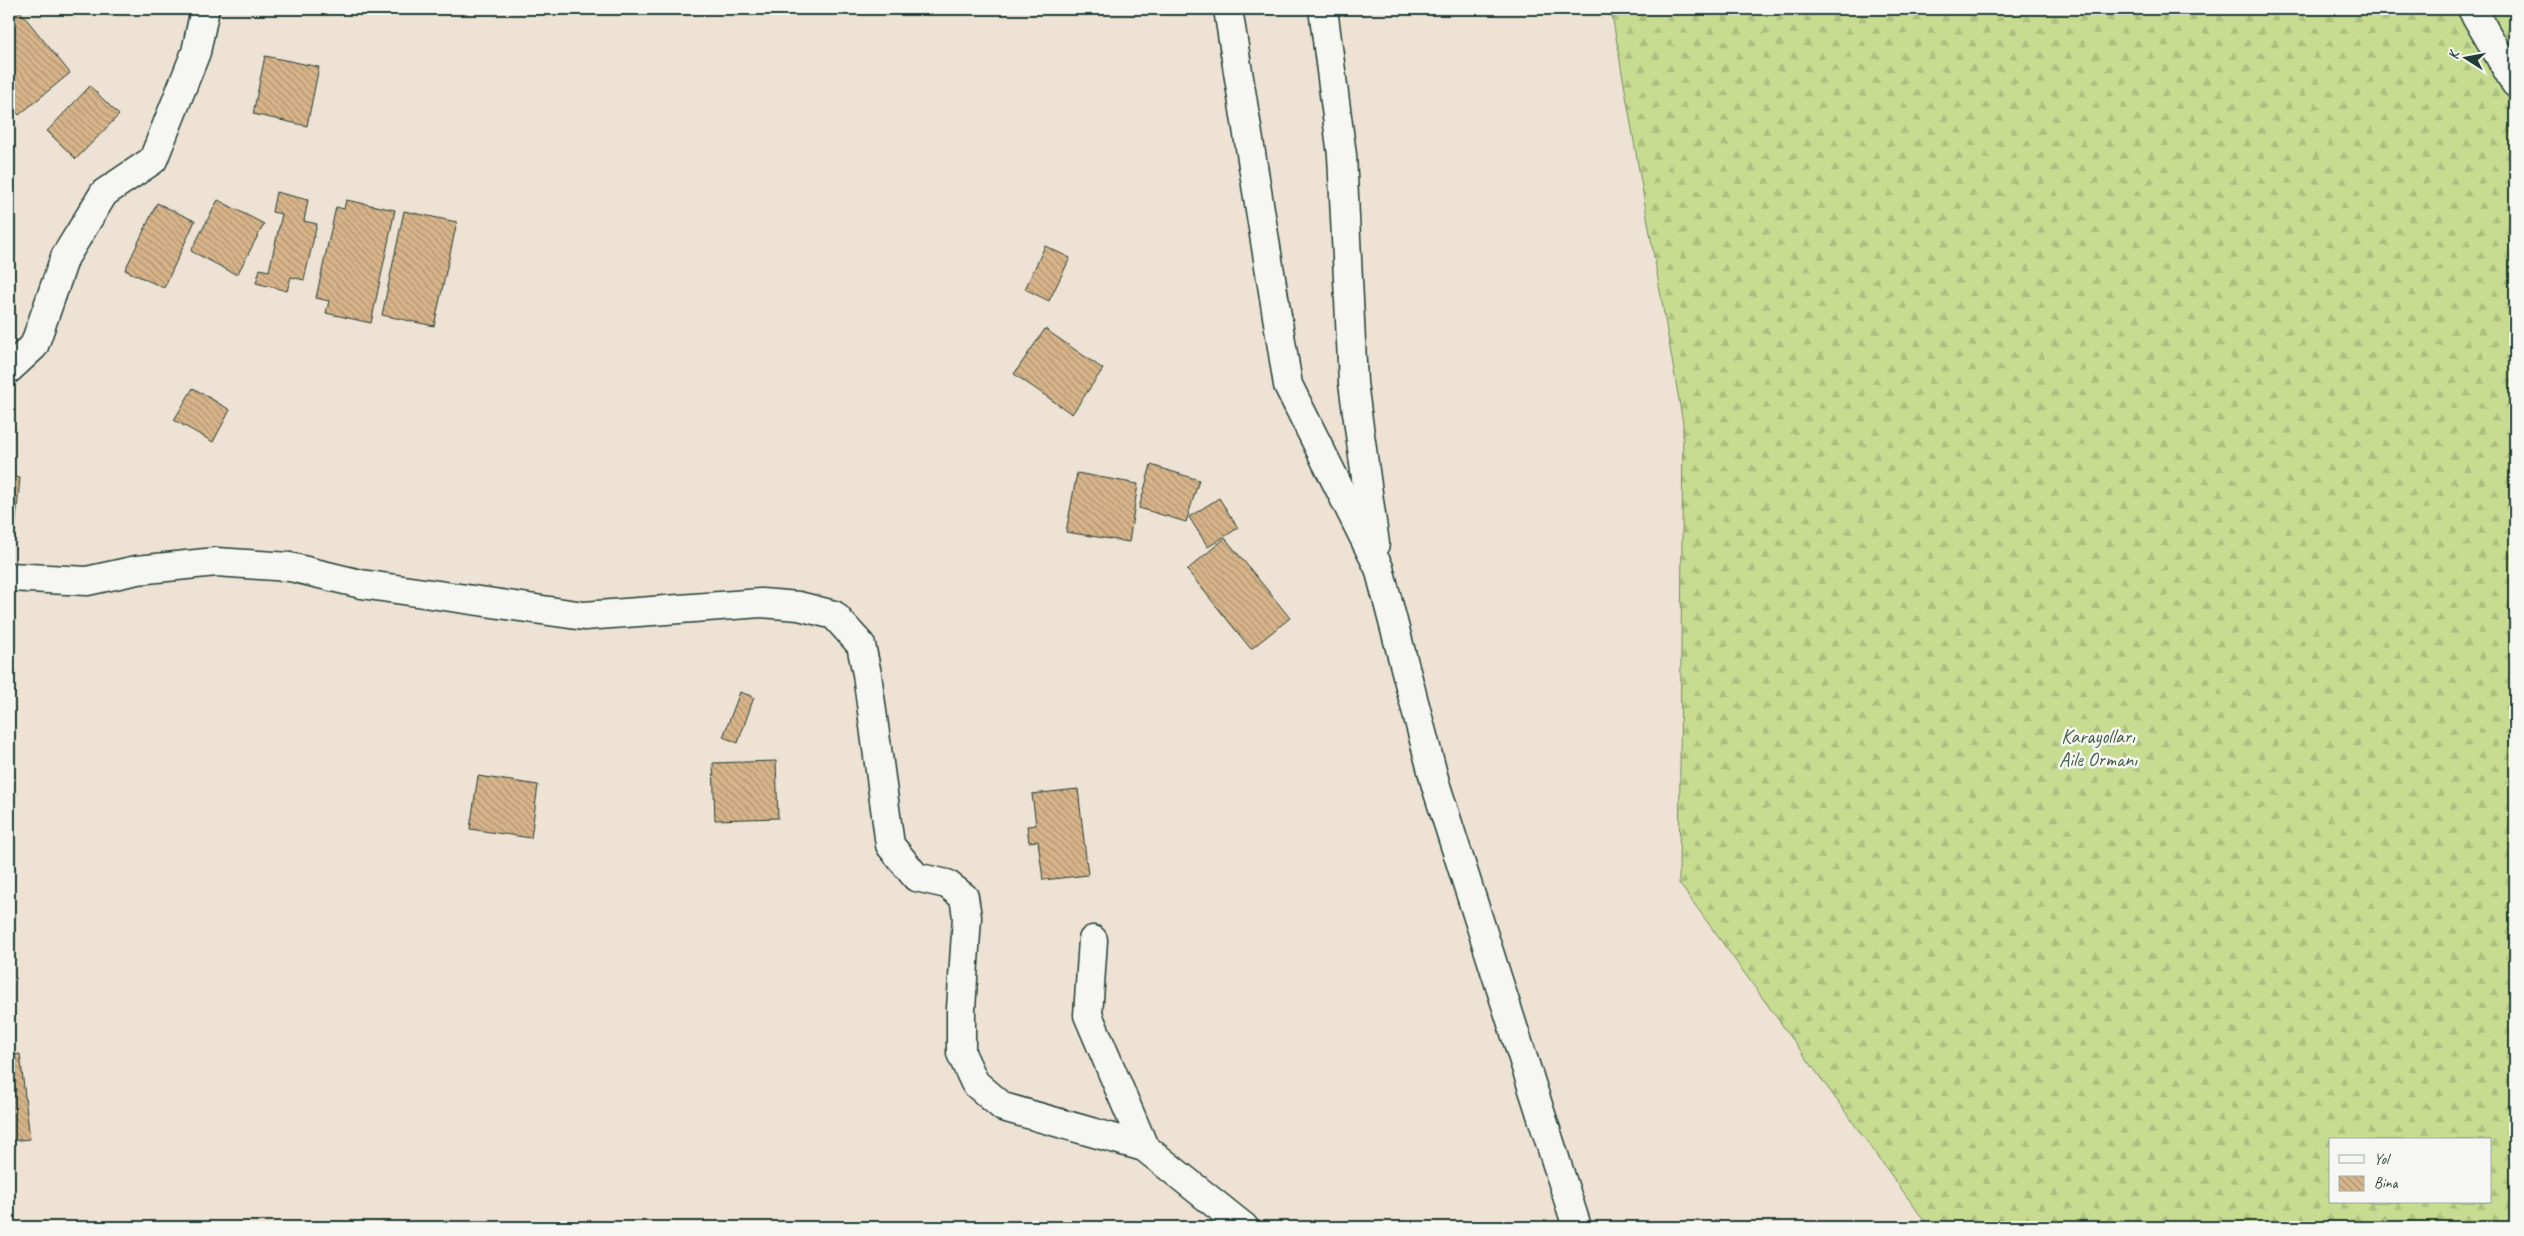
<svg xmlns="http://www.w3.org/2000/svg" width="2524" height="1236" viewBox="0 0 2524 1236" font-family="Caveat,sans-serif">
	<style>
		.forest { fill: url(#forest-firs); stroke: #748c62; fill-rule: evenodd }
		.building { fill: url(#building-back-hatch); stroke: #1f3d34 }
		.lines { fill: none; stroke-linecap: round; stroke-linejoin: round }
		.minor-casing { stroke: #1f3d34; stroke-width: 31 }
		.minor { stroke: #f6f6f2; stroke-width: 28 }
		.labels { text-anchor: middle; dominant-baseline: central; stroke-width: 5; stroke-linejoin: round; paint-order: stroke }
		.park-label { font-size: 20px; fill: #415d47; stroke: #f6f6f2 }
	</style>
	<defs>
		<pattern id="forest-firs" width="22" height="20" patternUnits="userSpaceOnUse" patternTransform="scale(1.25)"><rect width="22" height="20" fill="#c8dc91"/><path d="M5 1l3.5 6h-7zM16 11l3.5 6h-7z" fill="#abbe7e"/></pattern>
		<pattern id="building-back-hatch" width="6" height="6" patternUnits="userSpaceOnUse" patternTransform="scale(1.25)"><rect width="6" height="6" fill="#d8b48a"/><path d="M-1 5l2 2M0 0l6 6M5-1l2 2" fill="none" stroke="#af9472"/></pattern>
	</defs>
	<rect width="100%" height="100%" fill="#ede2d3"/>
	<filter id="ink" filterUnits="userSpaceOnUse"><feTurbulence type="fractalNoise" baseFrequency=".02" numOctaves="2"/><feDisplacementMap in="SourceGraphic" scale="10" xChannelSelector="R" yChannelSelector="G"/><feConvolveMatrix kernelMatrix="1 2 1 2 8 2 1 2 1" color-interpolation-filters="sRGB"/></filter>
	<g filter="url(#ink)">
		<!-- forest -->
		<path class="forest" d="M1611 9H2515V1227H1929L1679 883 1683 423ZM2330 1140H2490V1202H2330Z"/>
		<!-- building -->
		<g class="building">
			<polygon points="9,9 18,9 70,73 19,115 9,102"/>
			<polygon points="265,56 319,67 307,126 253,114"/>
			<polygon points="90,86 119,115 76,159 47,131"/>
			<polygon points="276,192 308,200 304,221 317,224 304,280 291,277 287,291 256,283 260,269 269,271 282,214 272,212"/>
			<polygon points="218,200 264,224 237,275 191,251"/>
			<polygon points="346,200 395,210 371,323 326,313 329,301 316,298 336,207 344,209"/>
			<polygon points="157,203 195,221 164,288 125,270"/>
			<polygon points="404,211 457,222 434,326 382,315"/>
			<polygon points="1045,246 1070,258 1049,301 1025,289"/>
			<polygon points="1045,329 1103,369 1072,414 1014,374"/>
			<polygon points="193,388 230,410 213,442 174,420"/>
			<polygon points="1151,465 1199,480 1186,522 1139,508"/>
			<polygon points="1077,473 1138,484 1129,542 1066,532"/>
			<polygon points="9,477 20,478 14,541 9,541"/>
			<polygon points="1219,498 1238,528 1208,547 1189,517"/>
			<polygon points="1225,538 1290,618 1251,649 1187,570"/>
			<polygon points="740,692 754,697 738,743 723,737"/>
			<polygon points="776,761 778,818 715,820 713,763"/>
			<polygon points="478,776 538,785 531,838 470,829"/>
			<polygon points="1078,789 1088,875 1043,880 1038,841 1029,842 1027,826 1036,825 1032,794"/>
			<polygon points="20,1054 30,1139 9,1141 9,1056"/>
		</g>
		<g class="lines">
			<defs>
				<g id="minor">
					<polyline points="1228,9 1288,385 1379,568 1436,786 1577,1227"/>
					<polyline points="1323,9 1342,155 1353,383 1375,544"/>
					<polyline points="2472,9 2515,83"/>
					<polyline points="9,369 34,346 65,257 104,193 153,160 196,52 205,9"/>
					<polyline points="9,577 87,581 137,570 216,562 290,567 361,584 584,616 761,603 799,606 834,615 861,645 867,674 890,845 916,877 947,884 964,897 967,917 961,1009 961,1053 975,1083 1003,1107 1144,1147 1244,1227"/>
					<polyline points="1093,940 1088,1015 1144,1147"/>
				</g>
			</defs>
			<!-- minor casing -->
			<use href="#minor" class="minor-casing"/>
			<!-- minor -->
			<use href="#minor" class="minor"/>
		</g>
	</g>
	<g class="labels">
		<!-- park labels -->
		<g class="park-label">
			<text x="2098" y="736">Karayolları<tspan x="2098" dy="23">Aile Ormanı</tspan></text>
		</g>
	</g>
	<!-- margin -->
	<rect width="2524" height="1236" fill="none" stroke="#f6f6f2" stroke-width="30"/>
	<rect x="15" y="15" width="2494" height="1206" fill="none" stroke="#1f3d34" stroke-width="2" filter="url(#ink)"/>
	<!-- legend -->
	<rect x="2329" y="1138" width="162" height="65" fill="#f6f6f2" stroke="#a0aca6"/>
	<rect x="2339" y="1155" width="25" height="8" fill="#f6f6f2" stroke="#a0aca6"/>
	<text x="2374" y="1164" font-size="15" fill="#1f3d34">Yol</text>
	<rect x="2339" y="1176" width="25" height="15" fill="url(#building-back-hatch)" stroke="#a0aca6"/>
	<text x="2374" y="1188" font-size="15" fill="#1f3d34">Bina</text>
	<!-- north arrow -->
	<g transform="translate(2466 58) rotate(281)" stroke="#f6f6f2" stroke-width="4" paint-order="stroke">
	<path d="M0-4L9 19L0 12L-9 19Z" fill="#1f3d34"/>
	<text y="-8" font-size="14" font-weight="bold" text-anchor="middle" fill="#1f3d34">K</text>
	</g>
</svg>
